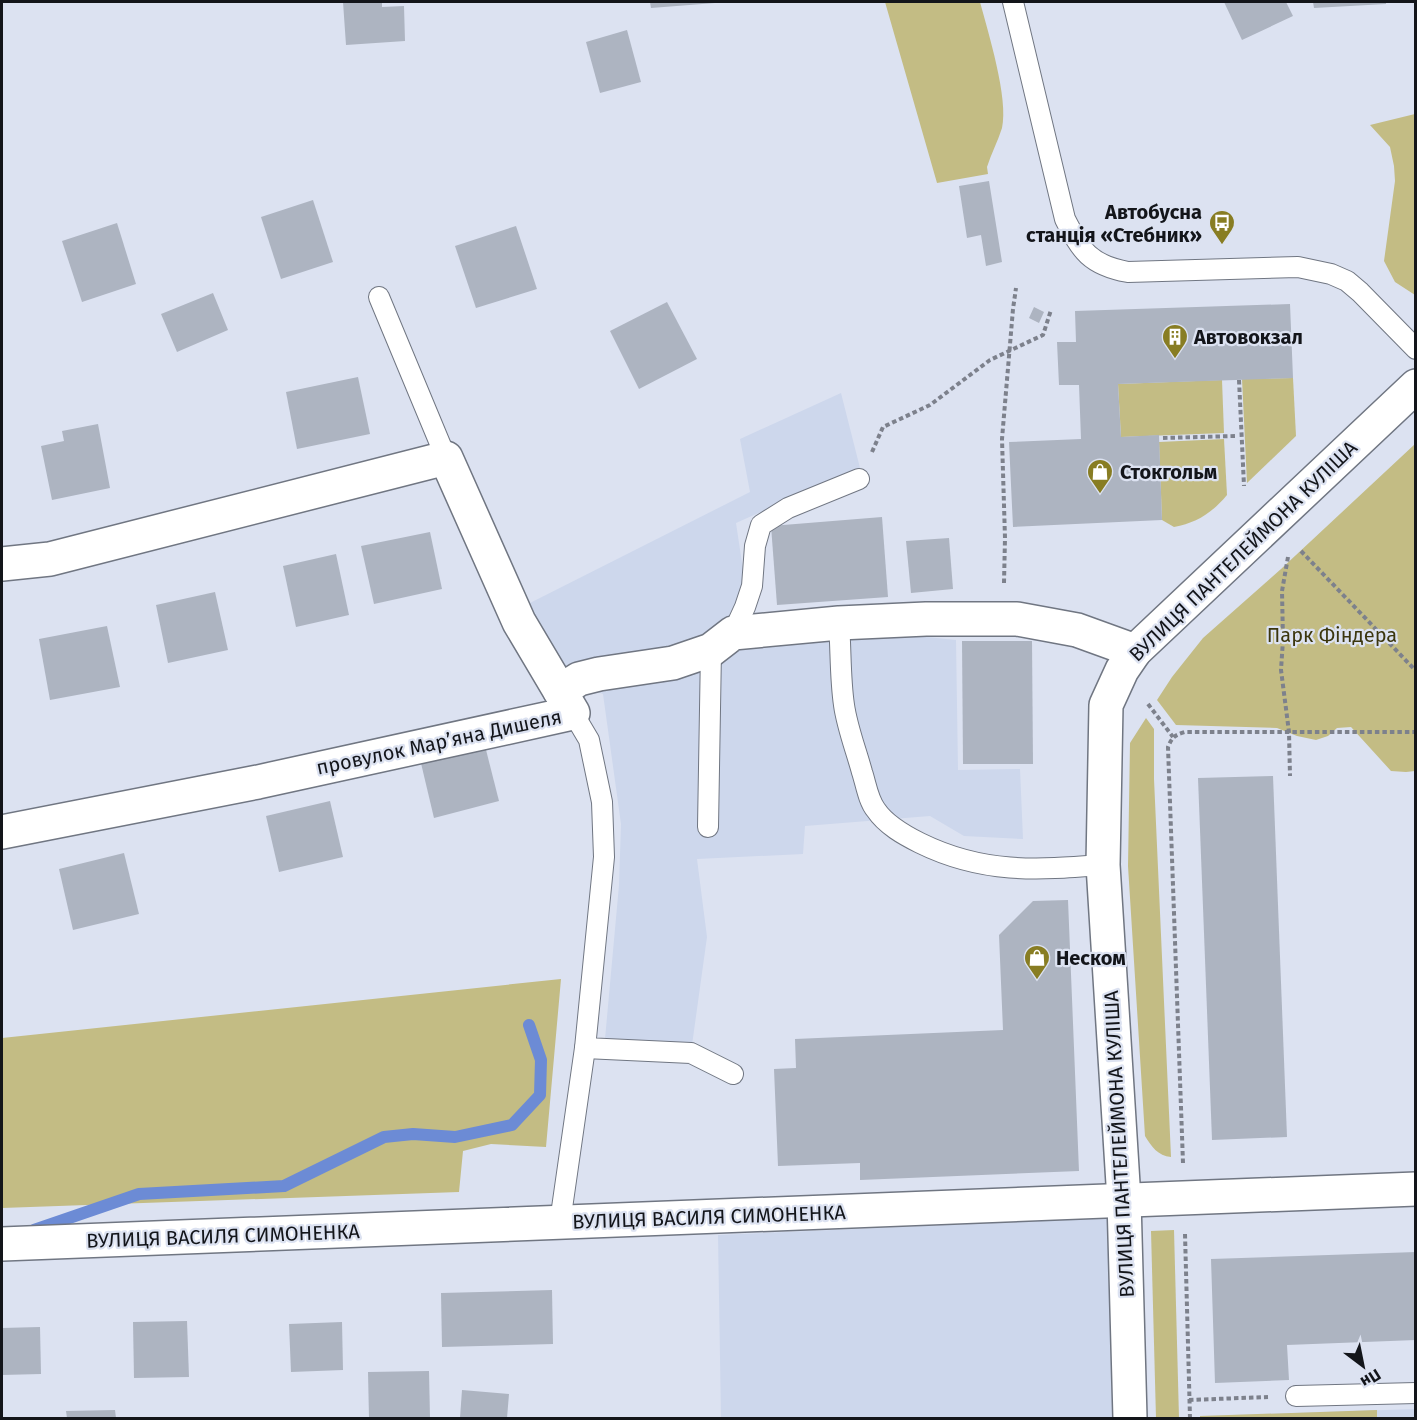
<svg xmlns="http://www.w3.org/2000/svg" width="1417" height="1420" viewBox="0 0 1417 1420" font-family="'Fira Sans',sans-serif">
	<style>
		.built { fill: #cdd7ec }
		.green { fill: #c3bc84 }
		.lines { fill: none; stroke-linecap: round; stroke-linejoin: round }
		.stream { stroke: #6c8bd5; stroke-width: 12 }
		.building { fill: #adb4c1 }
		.service-casing { stroke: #707682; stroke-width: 22 }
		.minor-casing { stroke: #707682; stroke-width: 36 }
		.tertiary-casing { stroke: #707682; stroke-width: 36 }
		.path { stroke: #7d818c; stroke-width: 4; stroke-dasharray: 4.5 3; stroke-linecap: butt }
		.service { stroke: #fff; stroke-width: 20 }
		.minor { stroke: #fff; stroke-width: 33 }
		.tertiary { stroke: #fff; stroke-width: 33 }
		.labels { text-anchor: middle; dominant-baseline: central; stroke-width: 4.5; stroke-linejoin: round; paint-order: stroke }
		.poi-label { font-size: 20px; font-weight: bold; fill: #13151a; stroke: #dce2f1; text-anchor: start }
		.street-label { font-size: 20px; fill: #13151a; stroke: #dce2f1 }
		.park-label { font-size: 20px; fill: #3b360d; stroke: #dce2f1 }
	</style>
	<rect width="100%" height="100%" fill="#dce2f1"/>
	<!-- built -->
	<g class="built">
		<polygon points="841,393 860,468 736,523 744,576 731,643 917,636 956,640 958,770 1020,769 1023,839 964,836 930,816 805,826 803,854 697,859 707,937 692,1045 605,1039 619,885 621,824 603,694 558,676 524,606 750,492 740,439"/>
		<polygon points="1109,1218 1114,1418 721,1418 718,1235"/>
		<polygon points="1416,1409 1415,1418 1200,1418 1200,1416"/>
	</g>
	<!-- green -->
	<g class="green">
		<path d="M885 2H980C988 32 1009 99 1002 128 998 141 991 154 987 167L988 174 937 183Z"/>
		<polygon points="1415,114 1416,114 1415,295 1395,282 1384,261 1395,181 1394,166 1390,147 1370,125"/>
		<polygon points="1293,378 1296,436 1247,483 1242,379"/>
		<polygon points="1222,380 1224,433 1121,437 1118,384"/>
		<path d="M1224 439 1227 495C1212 513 1196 523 1174 527L1162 520 1159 442Z"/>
		<polygon points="1415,444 1415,771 1406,772 1391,771 1351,727 1337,728 1328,736 1316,740 1297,736 1277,728 1176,725 1157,700 1172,677 1203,638 1281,569"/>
		<path d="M1146 718 1154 729V779L1171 1157C1158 1156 1151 1146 1145 1136L1128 866 1130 743Z"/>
		<polygon points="561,979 546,1147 491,1144 463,1151 459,1192 2,1208 2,1038"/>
		<polygon points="1174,1230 1179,1418 1156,1418 1151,1231"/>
		<polygon points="1377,1410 1377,1418 1200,1418 1200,1416"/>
	</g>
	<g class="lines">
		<!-- stream -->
		<polyline class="stream" points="34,1230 139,1194 284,1186 384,1137 413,1134 455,1137 512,1125 540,1095 541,1060 529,1025"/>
	</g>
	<!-- building -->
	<g class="building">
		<polygon points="343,2 382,2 382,7 404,6 405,41 346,45"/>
		<polygon points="650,2 715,2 715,3 651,8"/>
		<polygon points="1224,2 1286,2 1293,16 1242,40"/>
		<polygon points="1313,2 1386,2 1386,4 1314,8"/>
		<polygon points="627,30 641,82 600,93 586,42"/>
		<polygon points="989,181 1002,262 986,266 981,235 967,238 959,186"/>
		<polygon points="313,200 333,262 281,279 261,217"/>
		<polygon points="117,223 136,284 82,302 62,241"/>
		<polygon points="516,226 537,289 476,308 455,246"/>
		<polygon points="213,293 228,330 177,352 161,314"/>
		<polygon points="667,302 697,359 639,389 610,331"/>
		<polygon points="1290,304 1293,378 1118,384 1121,437 1159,435 1162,520 1013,527 1009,442 1081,439 1079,385 1059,385 1057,342 1076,342 1075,311"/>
		<polygon points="1034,307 1044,312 1039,323 1029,318"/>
		<polygon points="358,377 370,434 297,449 286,392"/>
		<polygon points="98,424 110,488 52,500 41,446 64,441 62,431"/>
		<polygon points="882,517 888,597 777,605 771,526"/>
		<polygon points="430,532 442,589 374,604 361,546"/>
		<polygon points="949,538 953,589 911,593 906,541"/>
		<polygon points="336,554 349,615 296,627 283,566"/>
		<polygon points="215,592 228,650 168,663 156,605"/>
		<polygon points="107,626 120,687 50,700 39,639"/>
		<polygon points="962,641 1032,641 1033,764 963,764"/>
		<polygon points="484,742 499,801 434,818 420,759"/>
		<polygon points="1273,776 1287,1137 1212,1140 1198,778"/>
		<polygon points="330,801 343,857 279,872 266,816"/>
		<polygon points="124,853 139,914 73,930 59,869"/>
		<polygon points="1068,900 1079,1171 860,1180 860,1163 778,1166 774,1069 796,1068 795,1039 1003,1030 999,935 1033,901"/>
		<polygon points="1416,1252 1416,1340 1287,1345 1289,1380 1215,1383 1211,1259"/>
		<polygon points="552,1290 553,1344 442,1347 441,1293"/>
		<polygon points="187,1321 189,1377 134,1378 133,1322"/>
		<polygon points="342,1322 343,1370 291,1372 289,1324"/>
		<polygon points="40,1327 41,1374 2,1375 2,1328"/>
		<polygon points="429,1371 430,1418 369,1418 368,1372"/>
		<polygon points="462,1390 509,1394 507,1418 460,1418"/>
		<polygon points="115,1410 116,1418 67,1418 66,1411"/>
	</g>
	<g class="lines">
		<defs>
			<g id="service">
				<path d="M1013 2 1065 219C1081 251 1090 265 1128 272L1298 267 1331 274 1347 281 1360 292 1416 349"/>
				<polyline points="379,297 446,458"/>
				<path d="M839 623C841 650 840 678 844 705 847 727 856 750 862 772 866 784 868 800 876 810 886 825 904 835 920 843 983 874 1036 870 1103 865"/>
				<polyline points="733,633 745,607 752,586 755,546 761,525 788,508 859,479"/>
				<polyline points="573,713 589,740 602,802 604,857 585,1048 691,1053 733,1074"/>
				<polyline points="708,827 711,650"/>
				<polyline points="560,1222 585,1048"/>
				<polyline points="1296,1396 1416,1393"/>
			</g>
			<g id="minor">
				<polyline points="2,564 50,559 446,458 519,622 573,713 258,782 2,832"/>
				<polyline points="560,691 579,679 599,674 673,663 711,650 733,633 839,623 926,619 1017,619 1077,630 1135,651"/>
				<polyline points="2,1244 1416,1189"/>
			</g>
			<polyline id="tertiary" points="1130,1418 1124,1200 1103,865 1106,705 1122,670 1135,651 1416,386"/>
		</defs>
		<!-- service casing -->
		<use href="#service" class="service-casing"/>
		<!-- minor casing -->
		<use href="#minor" class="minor-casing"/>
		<!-- tertiary casing -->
		<use href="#tertiary" class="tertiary-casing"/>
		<!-- path -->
		<g class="path">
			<polyline points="1239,380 1244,486"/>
			<polyline points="1163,438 1235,436"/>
			<polyline points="872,452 883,427 930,405 990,360 1043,335 1051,310"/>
			<polyline points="1301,551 1416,671"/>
			<polyline points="1288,557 1282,591 1283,640 1281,670 1289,732 1290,776"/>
			<polyline points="1004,583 1005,538 1002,439 1013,309 1016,288"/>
			<polyline points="1148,704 1173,737"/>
			<path d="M1183 1163 1168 747C1172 737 1175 735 1185 732H1416"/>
			<polyline points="1185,1234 1190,1418"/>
			<polyline points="1189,1400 1268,1397"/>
		</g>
		<!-- service -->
		<use href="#service" class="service"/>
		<!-- minor -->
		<use href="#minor" class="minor"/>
		<!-- tertiary -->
		<use href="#tertiary" class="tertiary"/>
	</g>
	<!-- icons -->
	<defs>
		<symbol id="bus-pin" viewBox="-11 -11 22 30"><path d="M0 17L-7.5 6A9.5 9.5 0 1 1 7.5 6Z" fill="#887d23" stroke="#dce2f1"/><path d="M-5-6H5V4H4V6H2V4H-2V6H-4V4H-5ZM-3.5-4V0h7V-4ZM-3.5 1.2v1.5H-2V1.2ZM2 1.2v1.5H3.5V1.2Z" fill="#fff"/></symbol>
		<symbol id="building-pin" viewBox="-11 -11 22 30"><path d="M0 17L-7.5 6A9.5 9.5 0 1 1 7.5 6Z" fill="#887d23" stroke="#dce2f1"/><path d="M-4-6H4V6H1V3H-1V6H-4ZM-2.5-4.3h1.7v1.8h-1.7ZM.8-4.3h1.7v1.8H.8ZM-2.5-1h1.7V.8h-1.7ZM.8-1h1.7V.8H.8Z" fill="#fff"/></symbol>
		<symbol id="shop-pin" viewBox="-11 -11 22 30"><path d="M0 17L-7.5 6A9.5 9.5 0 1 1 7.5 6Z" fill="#887d23" stroke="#dce2f1"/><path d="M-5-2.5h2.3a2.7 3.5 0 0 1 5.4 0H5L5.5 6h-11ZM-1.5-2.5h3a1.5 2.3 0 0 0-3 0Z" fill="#fff"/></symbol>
	</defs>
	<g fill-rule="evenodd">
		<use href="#bus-pin" x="1207" y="208" width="30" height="40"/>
		<use href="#building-pin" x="1160" y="322" width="30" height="40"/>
		<use href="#shop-pin" x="1085" y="457" width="30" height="40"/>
		<use href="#shop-pin" x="1022" y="943" width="30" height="40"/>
	</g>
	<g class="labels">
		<!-- poi labels -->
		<g class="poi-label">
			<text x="1202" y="212" text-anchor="end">Автобусна<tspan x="1202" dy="23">станція «Стебник»</tspan></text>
			<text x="1194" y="337">Автовокзал</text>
			<text x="1120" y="472">Стокгольм</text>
			<text x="1056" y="958">Неском</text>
		</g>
		<!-- street labels -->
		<g class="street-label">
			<text transform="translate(1243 551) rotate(-44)">ВУЛИЦЯ ПАНТЕЛЕЙМОНА КУЛІША</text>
			<text transform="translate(439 742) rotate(-12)">провулок Марʼяна Дишеля</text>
			<text transform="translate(1119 1144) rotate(-93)">ВУЛИЦЯ ПАНТЕЛЕЙМОНА КУЛІША</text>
			<text transform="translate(709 1217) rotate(-2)">ВУЛИЦЯ ВАСИЛЯ СИМОНЕНКА</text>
			<text transform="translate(223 1236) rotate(-2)">ВУЛИЦЯ ВАСИЛЯ СИМОНЕНКА</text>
		</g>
		<!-- park labels -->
		<g class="park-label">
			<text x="1332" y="635">Парк Фіндера</text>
		</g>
	</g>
	<!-- border -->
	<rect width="1417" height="1420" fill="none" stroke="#13151a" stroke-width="6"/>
	<!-- north arrow -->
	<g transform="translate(1363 1366) rotate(148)" stroke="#dce2f1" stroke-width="4.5" paint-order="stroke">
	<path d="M0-4.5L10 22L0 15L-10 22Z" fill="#13151a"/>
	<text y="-9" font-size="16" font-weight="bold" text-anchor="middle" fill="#13151a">Пн</text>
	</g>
</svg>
